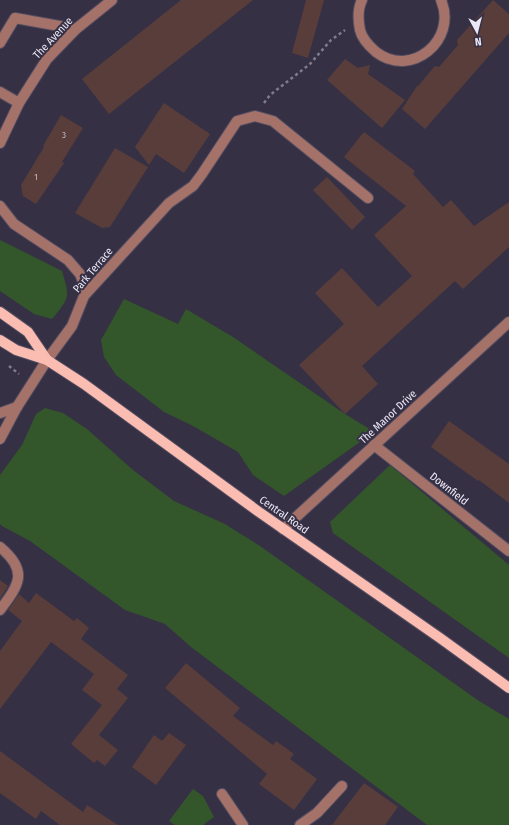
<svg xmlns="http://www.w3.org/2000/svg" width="509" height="825" viewBox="0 0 509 825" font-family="'Fira Sans Condensed',sans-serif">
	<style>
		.green { fill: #33562b }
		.building { fill: #583d3a }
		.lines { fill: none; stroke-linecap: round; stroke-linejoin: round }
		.minor-casing { stroke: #534d61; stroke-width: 12 }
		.major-casing { stroke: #534d61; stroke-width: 12 }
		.path { stroke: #807b8d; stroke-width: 2.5; stroke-dasharray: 3 3; stroke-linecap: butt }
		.minor { stroke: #a5726a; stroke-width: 10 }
		.major { stroke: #fbbcb2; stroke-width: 10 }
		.labels { text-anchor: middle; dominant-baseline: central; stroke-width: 4; stroke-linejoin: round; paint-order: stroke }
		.number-label { font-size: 9px; fill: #c6bdc7 }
		.street-label { font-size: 11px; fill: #ebe8f6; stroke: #363045 }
	</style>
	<rect width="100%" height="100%" fill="#363045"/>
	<!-- green -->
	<g class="green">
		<path d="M0 240 62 271C70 298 70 297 52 319L34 314 0 291Z"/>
		<polygon points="124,299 178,324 186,309 233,337 345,414 373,431 360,442 284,496 253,475 238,452 193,426 164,412 116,375 104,357 101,340"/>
		<polygon points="45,408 63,413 87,429 133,470 174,501 225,524 260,546 479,701 509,719 509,825 427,825 191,647 165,624 125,610 30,541 2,526 0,524 0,475 22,445 36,414"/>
		<polygon points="390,465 509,565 509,658 333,533 330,522"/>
		<polygon points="193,789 203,796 214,817 203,825 175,825 169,821"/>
	</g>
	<!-- building -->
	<g class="building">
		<polygon points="181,0 253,0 109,114 82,79"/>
		<polygon points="306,0 324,0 308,58 292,53"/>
		<polygon points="493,0 509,14 509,33 425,129 402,109 417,86 418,86 435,66 439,67 458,45 457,40"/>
		<polygon points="345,59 358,68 370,65 368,74 405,100 382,128 327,80"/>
		<polygon points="164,103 210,134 184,173 156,154 149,165 135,147"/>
		<polygon points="61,115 83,128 62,162 64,163 36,204 23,196 21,185 44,147 43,146"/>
		<polygon points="364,132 415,171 413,174 443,207 451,200 474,226 509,202 509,247 463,289 455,281 362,366 378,384 345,414 299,365 344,324 315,293 342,268 378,307 412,276 374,235 406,206 344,157"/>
		<polygon points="115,148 148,167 110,227 102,228 75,213"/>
		<polygon points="327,177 365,217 352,230 313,190"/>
		<polygon points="449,421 509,464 509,503 479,480 478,481 431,447"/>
		<polygon points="0,580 8,586 0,599"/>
		<polygon points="36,593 74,621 77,618 89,628 81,639 128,675 117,689 128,698 99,735 118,750 105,766 97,760 94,763 71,744 102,705 82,690 94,674 51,642 0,709 0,651 22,621 8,610 19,594 29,603"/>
		<polygon points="186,663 240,708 233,716 273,745 276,741 294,754 290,759 317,779 294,810 259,784 267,774 165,688"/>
		<polygon points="169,733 186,745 156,785 132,767 154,735 162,741"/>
		<polygon points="0,751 83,812 87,805 118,825 60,825 41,811 36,819 0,793"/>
		<polygon points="364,783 398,807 385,825 332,825"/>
	</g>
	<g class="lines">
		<defs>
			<g id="minor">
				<path d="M362 0C357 10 358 20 360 30 362 39 369 46 376 52 411 79 458 40 441 0"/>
				<polyline points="0,43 15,18 76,29"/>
				<polyline points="0,92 19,103"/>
				<polyline points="0,143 19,103 47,59 76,29 112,0"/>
				<polyline points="0,206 14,224 68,260 80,274 84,284 84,296"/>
				<polyline points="0,413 17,407"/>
				<polyline points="0,439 17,407 47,360 72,326 84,296 169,203 193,186 202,174 237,121 255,116 273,121 368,198"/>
				<polyline points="374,445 509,551"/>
				<polyline points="283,529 509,322"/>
				<path d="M0 547C29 571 19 585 0 610"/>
				<polyline points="222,794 243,825"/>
				<polyline points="300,825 317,813 342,786"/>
			</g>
			<g id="major">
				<polyline points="0,312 28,332 47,360"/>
				<polyline points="0,340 16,350 47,360 84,384 259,512 440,638 509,688"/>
			</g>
		</defs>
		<!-- minor casing -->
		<use href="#minor" class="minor-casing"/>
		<!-- major casing -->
		<use href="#major" class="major-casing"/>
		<!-- path -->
		<g class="path">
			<polyline points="264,103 270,95 310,64 331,40 345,30"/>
			<polyline points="9,366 19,374"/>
		</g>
		<!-- minor -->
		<use href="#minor" class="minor"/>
		<!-- major -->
		<use href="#major" class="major"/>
	</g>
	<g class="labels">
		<!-- number labels -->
		<g class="number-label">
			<text x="64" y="135">3</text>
			<text x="36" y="177">1</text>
		</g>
		<!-- street labels -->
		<g class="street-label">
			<text transform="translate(53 38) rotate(-47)">The Avenue</text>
			<text transform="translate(93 270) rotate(-50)">Park Terrace</text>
			<text transform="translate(388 417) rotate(-43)">The Manor Drive</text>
			<text transform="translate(449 489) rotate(38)">Downfield</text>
			<text transform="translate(284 515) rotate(35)">Central Road</text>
		</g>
	</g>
	<!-- north arrow -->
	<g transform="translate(477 32) rotate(173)" stroke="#363045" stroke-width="3" paint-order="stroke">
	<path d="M0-3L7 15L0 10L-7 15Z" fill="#ebe8f6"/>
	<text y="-6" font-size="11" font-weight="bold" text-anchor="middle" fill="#ebe8f6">N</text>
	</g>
</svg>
